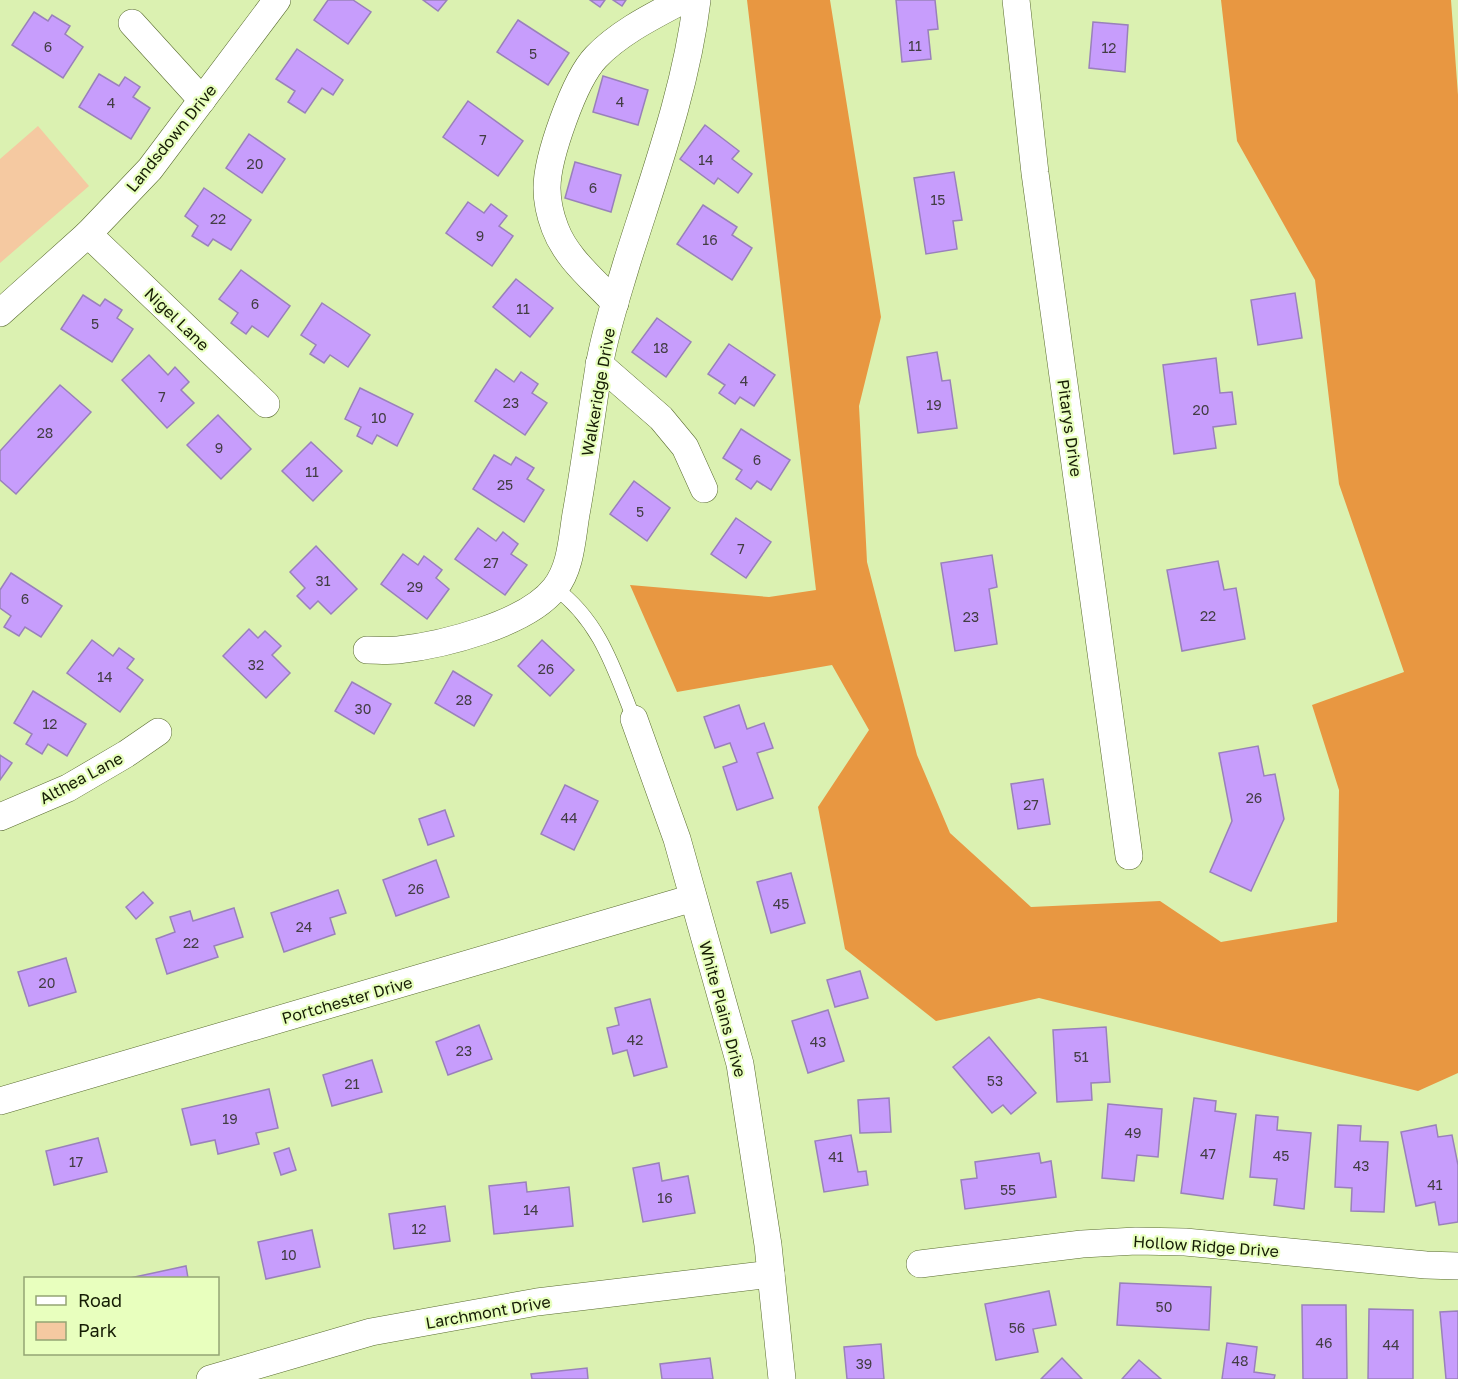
<svg xmlns="http://www.w3.org/2000/svg" width="1458" height="1379" viewBox="0 0 1458 1379" font-family="'Golos Text',sans-serif">
	<style>
		.green { fill: #f5c9a1 }
		.forest { fill: #e89741 }
		.building { fill: #c79dfc; stroke: #9981ba; stroke-width: 1.5 }
		.lines { fill: none; stroke-linecap: round; stroke-linejoin: round }
		.lane-casing { stroke: #596b2f; stroke-width: 15 }
		.street-casing { stroke: #596b2f; stroke-width: 28 }
		.lane { stroke: #fff; stroke-width: 14 }
		.street { stroke: #fff; stroke-width: 27 }
		.labels { text-anchor: middle; dominant-baseline: central; stroke-width: 4.5; stroke-linejoin: round; paint-order: stroke }
		.number-label { font-size: 14px; fill: #423d43 }
		.street-label { font-size: 16px; fill: #161d05; stroke: #e8ffbe }
	</style>
	<rect width="100%" height="100%" fill="#dbf1b1"/>
	<!-- green -->
	<polygon class="green" points="38,126 89,186 0,263 0,159"/>
	<!-- forest -->
	<polygon class="forest" points="747,0 830,0 881,317 859,406 867,562 917,755 950,833 1031,907 1160,901 1221,942 1337,922 1339,790 1312,705 1404,672 1339,484 1315,280 1237,141 1221,0 1451,0 1458,95 1458,1073 1418,1091 1039,998 936,1021 845,949 818,807 869,730 832,665 677,692 630,585 769,597 816,590"/>
	<!-- building -->
	<g class="building">
		<polygon points="328,0 353,0 371,12 348,44 314,20"/>
		<polygon points="423,0 447,0 438,11"/>
		<polygon points="590,0 605,0 600,7"/>
		<polygon points="613,0 626,0 622,6"/>
		<polygon points="896,0 935,0 938,29 928,30 931,59 902,62"/>
		<polygon points="34,12 48,21 52,15 70,26 65,34 83,47 63,78 12,45"/>
		<polygon points="518,20 569,53 548,85 497,52"/>
		<polygon points="1093,22 1128,25 1125,72 1089,68"/>
		<polygon points="297,49 343,80 333,95 322,88 305,113 288,102 295,91 276,79"/>
		<polygon points="99,74 119,86 125,77 140,87 133,97 150,108 131,139 79,107"/>
		<polygon points="603,76 648,90 638,125 593,112"/>
		<polygon points="468,101 523,141 498,176 443,137"/>
		<polygon points="705,125 739,151 732,159 752,174 738,193 718,178 714,184 680,159"/>
		<polygon points="249,134 285,159 262,193 226,168"/>
		<polygon points="575,162 621,175 611,212 565,198"/>
		<polygon points="954,172 962,220 953,221 957,249 926,254 914,178"/>
		<polygon points="204,188 251,220 231,250 213,239 208,246 192,236 198,226 185,216"/>
		<polygon points="468,202 484,213 491,204 507,216 499,226 513,236 492,266 446,233"/>
		<polygon points="703,205 737,227 732,235 752,248 732,280 677,244"/>
		<polygon points="241,270 290,306 268,337 252,326 246,334 231,323 238,313 219,299"/>
		<polygon points="516,279 553,308 530,337 493,307"/>
		<polygon points="1295,293 1302,338 1258,345 1251,300"/>
		<polygon points="83,295 100,306 105,299 122,310 117,318 133,329 112,362 61,329"/>
		<polygon points="322,303 370,335 348,367 330,355 324,363 310,354 316,345 301,335"/>
		<polygon points="657,318 691,342 666,377 632,352"/>
		<polygon points="729,344 775,375 754,406 740,397 735,404 719,393 725,385 708,374"/>
		<polygon points="937,352 942,381 950,380 957,428 918,433 907,357"/>
		<polygon points="149,355 168,375 175,367 189,382 181,390 194,403 167,428 122,380"/>
		<polygon points="1216,358 1220,393 1232,392 1236,424 1213,427 1216,448 1174,454 1163,365"/>
		<polygon points="496,369 514,382 521,372 538,384 532,393 547,403 525,435 475,401"/>
		<polygon points="60,385 91,412 16,494 0,480 0,451"/>
		<polygon points="360,388 413,414 397,446 377,435 372,444 357,436 361,427 345,419"/>
		<polygon points="218,415 251,449 221,479 187,445"/>
		<polygon points="741,429 790,460 771,490 757,481 751,489 736,479 742,470 723,458"/>
		<polygon points="311,442 342,471 313,501 282,471"/>
		<polygon points="494,455 511,465 516,457 534,468 527,479 544,490 524,522 473,489"/>
		<polygon points="634,481 670,508 647,541 610,514"/>
		<polygon points="736,518 771,542 746,578 711,554"/>
		<polygon points="478,528 496,541 503,532 518,544 511,554 527,565 505,595 455,559"/>
		<polygon points="316,546 357,589 331,614 318,601 310,609 297,596 305,588 290,572"/>
		<polygon points="403,554 418,565 424,556 442,570 436,578 449,589 427,619 381,584"/>
		<polygon points="992,555 997,587 989,589 997,644 955,651 941,563"/>
		<polygon points="1218,561 1224,590 1236,588 1245,639 1182,651 1167,570"/>
		<polygon points="11,573 62,606 41,637 25,627 19,636 4,627 11,616 0,608 0,590"/>
		<polygon points="249,629 258,638 265,631 281,646 272,655 290,673 266,698 223,656"/>
		<polygon points="92,640 113,656 119,648 134,659 127,668 143,680 120,712 67,673"/>
		<polygon points="542,640 574,670 550,696 518,666"/>
		<polygon points="453,671 492,695 474,726 435,703"/>
		<polygon points="352,682 391,704 374,734 335,711"/>
		<polygon points="33,691 86,724 67,756 48,744 42,754 26,744 32,734 14,723"/>
		<polygon points="739,705 747,729 764,723 773,748 757,753 773,798 737,810 723,767 737,762 730,743 715,748 704,717"/>
		<polygon points="1258,746 1264,776 1275,774 1284,819 1251,891 1210,872 1232,821 1219,753"/>
		<polygon points="0,755 12,763 0,780"/>
		<polygon points="1043,779 1050,824 1018,829 1011,784"/>
		<polygon points="565,785 598,801 574,850 541,834"/>
		<polygon points="445,810 454,836 428,845 419,819"/>
		<polygon points="436,860 449,897 396,916 383,880"/>
		<polygon points="791,873 805,923 771,933 757,882"/>
		<polygon points="338,890 346,913 330,918 335,934 284,952 271,913"/>
		<polygon points="143,892 153,903 136,919 126,907"/>
		<polygon points="234,908 243,937 214,946 218,957 167,974 156,939 175,932 170,917 190,911 193,921"/>
		<polygon points="66,958 76,992 29,1006 18,972"/>
		<polygon points="860,971 868,998 835,1007 827,980"/>
		<polygon points="650,999 667,1067 634,1076 627,1050 613,1054 607,1028 619,1025 615,1008"/>
		<polygon points="828,1010 844,1061 808,1073 792,1021"/>
		<polygon points="479,1025 492,1059 448,1075 436,1042"/>
		<polygon points="1106,1027 1110,1082 1091,1083 1092,1100 1057,1102 1053,1030"/>
		<polygon points="989,1037 1036,1093 1011,1114 1003,1105 992,1113 953,1067"/>
		<polygon points="372,1060 382,1092 332,1106 323,1075"/>
		<polygon points="269,1089 278,1128 256,1133 259,1144 218,1154 215,1140 191,1145 182,1109"/>
		<polygon points="889,1098 891,1132 860,1133 858,1100"/>
		<polygon points="1194,1098 1216,1101 1215,1111 1236,1114 1223,1199 1181,1193"/>
		<polygon points="1108,1104 1162,1109 1158,1157 1137,1155 1134,1181 1102,1178"/>
		<polygon points="1256,1115 1278,1117 1277,1130 1311,1133 1304,1209 1274,1205 1277,1179 1250,1177"/>
		<polygon points="1338,1125 1361,1126 1360,1141 1388,1142 1384,1212 1351,1211 1352,1188 1335,1187"/>
		<polygon points="1436,1125 1438,1137 1452,1135 1458,1165 1458,1222 1439,1225 1435,1202 1416,1206 1401,1132"/>
		<polygon points="851,1135 858,1172 866,1171 868,1185 824,1192 815,1141"/>
		<polygon points="98,1138 107,1172 54,1185 46,1151"/>
		<polygon points="289,1148 296,1170 281,1175 274,1153"/>
		<polygon points="1039,1153 1041,1163 1051,1161 1056,1197 965,1209 961,1180 977,1178 975,1162"/>
		<polygon points="659,1163 662,1181 688,1176 695,1213 643,1222 633,1168"/>
		<polygon points="526,1182 527,1192 569,1187 573,1226 494,1234 489,1186"/>
		<polygon points="445,1206 450,1241 394,1249 389,1214"/>
		<polygon points="312,1230 320,1267 266,1279 258,1242"/>
		<polygon points="186,1266 188,1278 130,1278"/>
		<polygon points="1120,1283 1211,1287 1209,1330 1117,1325"/>
		<polygon points="1049,1291 1056,1325 1033,1329 1038,1352 996,1360 985,1304"/>
		<polygon points="1302,1305 1346,1305 1347,1379 1303,1379"/>
		<polygon points="1369,1309 1413,1310 1413,1379 1368,1379"/>
		<polygon points="1458,1311 1458,1379 1446,1379 1440,1312"/>
		<polygon points="1227,1343 1257,1347 1254,1372 1275,1375 1274,1379 1222,1379"/>
		<polygon points="881,1344 884,1379 847,1379 844,1347"/>
		<polygon points="710,1358 713,1379 662,1379 660,1364"/>
		<polygon points="1062,1358 1082,1379 1041,1379"/>
		<polygon points="1139,1360 1161,1379 1122,1379"/>
		<polygon points="587,1368 588,1379 532,1379 531,1374"/>
	</g>
	<g class="lines">
		<defs>
			<path id="lane" d="M555 588C600 621 614 669 634 719"/>
			<g id="street">
				<polyline points="1016,0 1035,173 1129,856"/>
				<polyline points="132,23 202,100"/>
				<polyline points="88,234 266,404"/>
				<path d="M615 303C594 280 566 258 555 228 550 215 547 203 547 188 547 158 574 80 596 57 620 32 653 16 683 0"/>
				<polyline points="0,313 88,234 150,169 277,0"/>
				<polyline points="599,364 661,418 685,447 704,489"/>
				<path d="M367 650C377 650 388 651 398 650 443 645 527 624 555 588 571 568 572 538 576 514 585 465 591 416 599 367 605 331 617 296 627 262 654 176 686 90 697 0"/>
				<polyline points="634,719 677,839 740,1064 768,1245 782,1379"/>
				<polyline points="0,817 68,788 126,754 158,732"/>
				<polyline points="0,1101 693,898"/>
				<polyline points="920,1264 1082,1244 1136,1241 1185,1242 1426,1265 1458,1266"/>
				<polyline points="210,1379 371,1332 537,1302 771,1274"/>
			</g>
		</defs>
		<!-- lane casing -->
		<use href="#lane" class="lane-casing"/>
		<!-- street casing -->
		<use href="#street" class="street-casing"/>
		<!-- lane -->
		<use href="#lane" class="lane"/>
		<!-- street -->
		<use href="#street" class="street"/>
	</g>
	<g class="labels">
		<!-- number labels -->
		<g class="number-label">
			<text x="915" y="45">11</text>
			<text x="48" y="46">6</text>
			<text x="1109" y="47">12</text>
			<text x="533" y="53">5</text>
			<text x="620" y="101">4</text>
			<text x="111" y="102">4</text>
			<text x="483" y="139">7</text>
			<text x="706" y="159">14</text>
			<text x="255" y="163">20</text>
			<text x="593" y="187">6</text>
			<text x="938" y="199">15</text>
			<text x="218" y="218">22</text>
			<text x="480" y="235">9</text>
			<text x="710" y="239">16</text>
			<text x="255" y="303">6</text>
			<text x="523" y="308">11</text>
			<text x="95" y="323">5</text>
			<text x="661" y="347">18</text>
			<text x="744" y="380">4</text>
			<text x="162" y="396">7</text>
			<text x="511" y="402">23</text>
			<text x="934" y="404">19</text>
			<text x="1201" y="409">20</text>
			<text x="379" y="417">10</text>
			<text x="45" y="432">28</text>
			<text x="219" y="447">9</text>
			<text x="757" y="459">6</text>
			<text x="312" y="471">11</text>
			<text x="505" y="484">25</text>
			<text x="640" y="511">5</text>
			<text x="741" y="548">7</text>
			<text x="491" y="562">27</text>
			<text x="323" y="580">31</text>
			<text x="415" y="586">29</text>
			<text x="25" y="598">6</text>
			<text x="1208" y="615">22</text>
			<text x="971" y="616">23</text>
			<text x="256" y="664">32</text>
			<text x="546" y="668">26</text>
			<text x="105" y="676">14</text>
			<text x="464" y="699">28</text>
			<text x="363" y="708">30</text>
			<text x="50" y="723">12</text>
			<text x="1254" y="797">26</text>
			<text x="1031" y="804">27</text>
			<text x="569" y="817">44</text>
			<text x="416" y="888">26</text>
			<text x="781" y="903">45</text>
			<text x="304" y="926">24</text>
			<text x="191" y="942">22</text>
			<text x="47" y="982">20</text>
			<text x="635" y="1039">42</text>
			<text x="818" y="1041">43</text>
			<text x="464" y="1050">23</text>
			<text x="1081" y="1056">51</text>
			<text x="995" y="1080">53</text>
			<text x="352" y="1083">21</text>
			<text x="230" y="1118">19</text>
			<text x="1133" y="1132">49</text>
			<text x="1208" y="1153">47</text>
			<text x="1281" y="1155">45</text>
			<text x="836" y="1156">41</text>
			<text x="76" y="1161">17</text>
			<text x="1361" y="1165">43</text>
			<text x="1435" y="1184">41</text>
			<text x="1008" y="1189">55</text>
			<text x="665" y="1197">16</text>
			<text x="531" y="1209">14</text>
			<text x="419" y="1228">12</text>
			<text x="289" y="1254">10</text>
			<text x="1164" y="1306">50</text>
			<text x="1017" y="1327">56</text>
			<text x="1324" y="1342">46</text>
			<text x="1391" y="1344">44</text>
			<text x="1240" y="1360">48</text>
			<text x="864" y="1363">39</text>
		</g>
		<!-- street labels -->
		<g class="street-label">
			<text transform="translate(171 138) rotate(-51)">Landsdown Drive</text>
			<text transform="translate(177 319) rotate(44)">Nigel Lane</text>
			<text transform="translate(598 392) rotate(-80)">Walkeridge Drive</text>
			<text transform="translate(1070 428) rotate(82)">Pitarys Drive</text>
			<text transform="translate(81 778) rotate(-28)">Althea Lane</text>
			<text transform="translate(347 1000) rotate(-16)">Portchester Drive</text>
			<text transform="translate(723 1009) rotate(75)">White Plains Drive</text>
			<text transform="translate(1206 1246) rotate(4)">Hollow Ridge Drive</text>
			<text transform="translate(488 1312) rotate(-10)">Larchmont Drive</text>
		</g>
	</g>
	<!-- legend -->
	<rect x="24" y="1277" width="195" height="78" fill="#e8ffbe" stroke="#94a574" stroke-width="1.5"/>
	<rect x="36" y="1296" width="30" height="9" fill="#ffffff" stroke="#94a574" stroke-width="1.5"/>
	<text x="78" y="1307" font-size="18" fill="#161d05">Road</text>
	<rect x="36" y="1322" width="30" height="18" fill="#f5c9a1" stroke="#94a574" stroke-width="1.5"/>
	<text x="78" y="1337" font-size="18" fill="#161d05">Park</text>
</svg>
